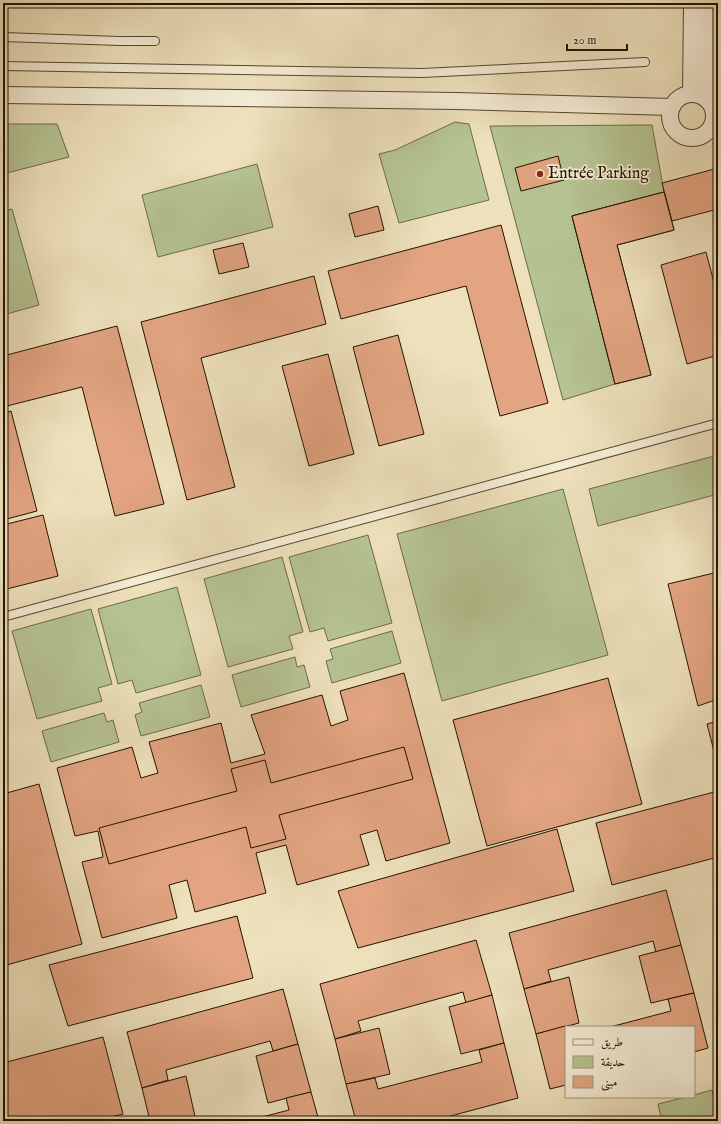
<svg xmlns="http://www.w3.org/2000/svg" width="721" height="1124" viewBox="0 0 721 1124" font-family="'IM FELL English',Amiri,serif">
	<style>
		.green { fill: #b6c392; stroke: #6c6a4a }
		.building { fill: #e2a481; stroke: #231202 }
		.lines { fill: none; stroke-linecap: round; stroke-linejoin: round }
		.lane-casing { stroke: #564630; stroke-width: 10 }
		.street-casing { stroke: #564630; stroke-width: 18 }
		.lane { stroke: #f3ebd3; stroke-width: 8 }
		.street { stroke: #f3ebd3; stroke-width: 16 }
		.poi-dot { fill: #8f2418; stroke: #f3ebd3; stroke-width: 1.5 }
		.labels { text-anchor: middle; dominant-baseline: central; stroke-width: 3.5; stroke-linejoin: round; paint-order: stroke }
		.poi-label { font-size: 16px; fill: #231202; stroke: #f3ebd3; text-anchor: start }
	</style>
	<rect width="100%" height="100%" fill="#ede0bb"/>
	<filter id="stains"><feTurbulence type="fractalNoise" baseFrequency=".005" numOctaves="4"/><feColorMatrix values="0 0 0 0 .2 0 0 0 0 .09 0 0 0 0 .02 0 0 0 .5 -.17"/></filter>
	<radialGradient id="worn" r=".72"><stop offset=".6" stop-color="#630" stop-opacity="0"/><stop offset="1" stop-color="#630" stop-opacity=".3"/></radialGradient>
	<!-- green -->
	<g class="green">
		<polygon points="455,122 469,124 489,200 399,223 379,154 395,150"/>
		<polygon points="3,124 57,124 69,157 3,174"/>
		<polygon points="652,125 664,192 572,216 615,384 563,400 490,126"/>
		<polygon points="257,164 273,227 158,257 142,195"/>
		<polygon points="12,209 39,305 3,315 3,211"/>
		<polygon points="718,455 718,494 598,526 589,489"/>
		<polygon points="563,489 608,655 442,701 397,534"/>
		<polygon points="368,535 392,623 328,641 324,628 310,632 289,557"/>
		<polygon points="282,557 303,632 289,636 293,649 228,667 204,579"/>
		<polygon points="177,587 201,675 136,693 132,680 118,684 98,609"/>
		<polygon points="91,609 112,684 98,688 102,701 37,719 12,631"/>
		<polygon points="392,631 401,663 332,683 326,661 333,659 330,649"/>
		<polygon points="295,657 297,667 304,665 310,687 241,707 232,675"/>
		<polygon points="201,685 210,717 141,736 135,715 142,712 139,703"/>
		<polygon points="104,713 107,722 113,720 119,742 51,762 42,731"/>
		<polygon points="712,1090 718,1113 718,1121 662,1121 658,1104 686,1097 694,1097 694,1095"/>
	</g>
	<!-- building -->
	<g class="building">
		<polygon points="558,156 564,180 521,191 515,168"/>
		<polygon points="718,168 718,209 672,221 662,183"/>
		<polygon points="664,192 674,230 617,245 651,375 615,384 572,216"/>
		<polygon points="664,192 674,230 617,245 651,375 615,384 572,216"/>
		<polygon points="378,206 384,230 355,237 349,214"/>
		<polygon points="501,225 548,403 500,416 466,286 341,319 328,271"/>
		<polygon points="243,243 249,267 219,274 213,250"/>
		<polygon points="706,252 718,298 718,355 687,364 661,265"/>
		<polygon points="314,276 326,324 201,358 235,487 187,500 141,322"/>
		<polygon points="117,326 164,504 115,516 82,387 3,407 3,356"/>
		<polygon points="398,335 424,434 379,446 353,347"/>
		<polygon points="328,354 354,454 309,466 282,366"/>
		<polygon points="11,411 37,511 3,520 3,414"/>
		<polygon points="43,515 58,576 3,590 3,525"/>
		<polygon points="714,573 718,586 718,699 698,706 668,584"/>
		<polygon points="404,673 450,843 386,861 377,830 360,835 369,865 297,885 286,845 256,853 266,893 195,912 187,880 169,885 177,918 102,938 82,862 103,857 98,831 75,836 57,768 132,747 141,778 158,773 149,742 221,723 231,763 265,754 251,715 322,695 331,726 348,720 340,691"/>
		<polygon points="608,678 642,804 487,846 453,720"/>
		<polygon points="718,721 718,767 707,724"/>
		<polygon points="404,747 413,779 279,815 286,839 251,848 246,827 109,864 99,828 237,791 231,769 265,760 271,783"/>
		<polygon points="39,784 82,944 3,966 3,794"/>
		<polygon points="718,791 718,857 612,885 596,823"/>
		<polygon points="557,829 574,891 358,948 338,891"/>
		<polygon points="666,890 681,945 656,952 653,941 548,970 551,981 524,989 509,933"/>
		<polygon points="237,916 253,978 68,1026 49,965"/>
		<polygon points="476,940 492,995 466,1003 463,992 358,1021 361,1031 335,1039 320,984"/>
		<polygon points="681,945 694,993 651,1003 639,956"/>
		<polygon points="569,977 579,1023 536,1034 524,989"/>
		<polygon points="283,989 298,1044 273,1051 270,1041 166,1070 168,1080 142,1088 127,1032"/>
		<polygon points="694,993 708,1048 694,1052 694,1027 610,1027 671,1011 668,999"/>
		<polygon points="492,995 504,1043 461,1054 449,1007"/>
		<polygon points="565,1026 566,1030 566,1085 550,1089 536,1034"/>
		<polygon points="379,1028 390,1074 346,1084 335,1039"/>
		<polygon points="103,1037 123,1114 95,1121 3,1121 3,1063"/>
		<polygon points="504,1043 518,1098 432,1121 356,1121 346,1084 375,1078 378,1089 482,1062 479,1050"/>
		<polygon points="298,1044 311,1092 268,1103 256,1056"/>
		<polygon points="186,1076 196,1121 150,1121 142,1088"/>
		<polygon points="311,1092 319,1121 247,1121 289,1110 286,1098"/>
	</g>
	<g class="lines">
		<defs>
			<g id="lane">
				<polyline points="3,37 119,41 155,41"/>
				<polyline points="3,66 422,73 645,62"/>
				<polyline points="3,617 718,423"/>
			</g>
			<g id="street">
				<circle cx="692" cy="116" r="22"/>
				<polyline points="691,94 692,3"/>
				<polyline points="3,95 456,101 672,107"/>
				<polyline points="706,98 707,3"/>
			</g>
		</defs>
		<!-- lane casing -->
		<use href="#lane" class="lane-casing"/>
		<!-- street casing -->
		<use href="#street" class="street-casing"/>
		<!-- lane -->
		<use href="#lane" class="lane"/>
		<!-- street -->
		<use href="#street" class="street"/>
	</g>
	<!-- markers -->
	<circle class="poi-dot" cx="540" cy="174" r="4"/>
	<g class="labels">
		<!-- poi labels -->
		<g class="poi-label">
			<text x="548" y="174">Entrée Parking</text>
		</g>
	</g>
	<!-- margin -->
	<rect width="721" height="1124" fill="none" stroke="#ede0bb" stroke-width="16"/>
	<rect x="4" y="4" width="713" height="1116" fill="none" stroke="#231202" stroke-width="2"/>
	<rect x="8" y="8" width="705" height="1108" fill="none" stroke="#231202"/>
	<!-- legend -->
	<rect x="565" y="1026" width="130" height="72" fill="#f3ebd3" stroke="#a0947f"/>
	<rect x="573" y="1039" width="20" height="6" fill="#f3ebd3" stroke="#a0947f"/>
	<text x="601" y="1046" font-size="12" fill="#231202">طريق</text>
	<rect x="573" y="1056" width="20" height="12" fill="#b6c392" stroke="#a0947f"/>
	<text x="601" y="1066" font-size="12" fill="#231202">حديقة</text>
	<rect x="573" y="1076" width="20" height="12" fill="#e2a481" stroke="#a0947f"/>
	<text x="601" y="1086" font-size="12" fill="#231202">مبنى</text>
	<!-- scale -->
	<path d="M567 44v6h60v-6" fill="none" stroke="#231202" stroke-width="2"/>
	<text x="573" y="44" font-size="12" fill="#231202" stroke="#f3ebd3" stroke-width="3" paint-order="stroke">20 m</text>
	<rect width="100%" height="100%" filter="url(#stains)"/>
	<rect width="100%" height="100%" fill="url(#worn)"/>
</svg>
